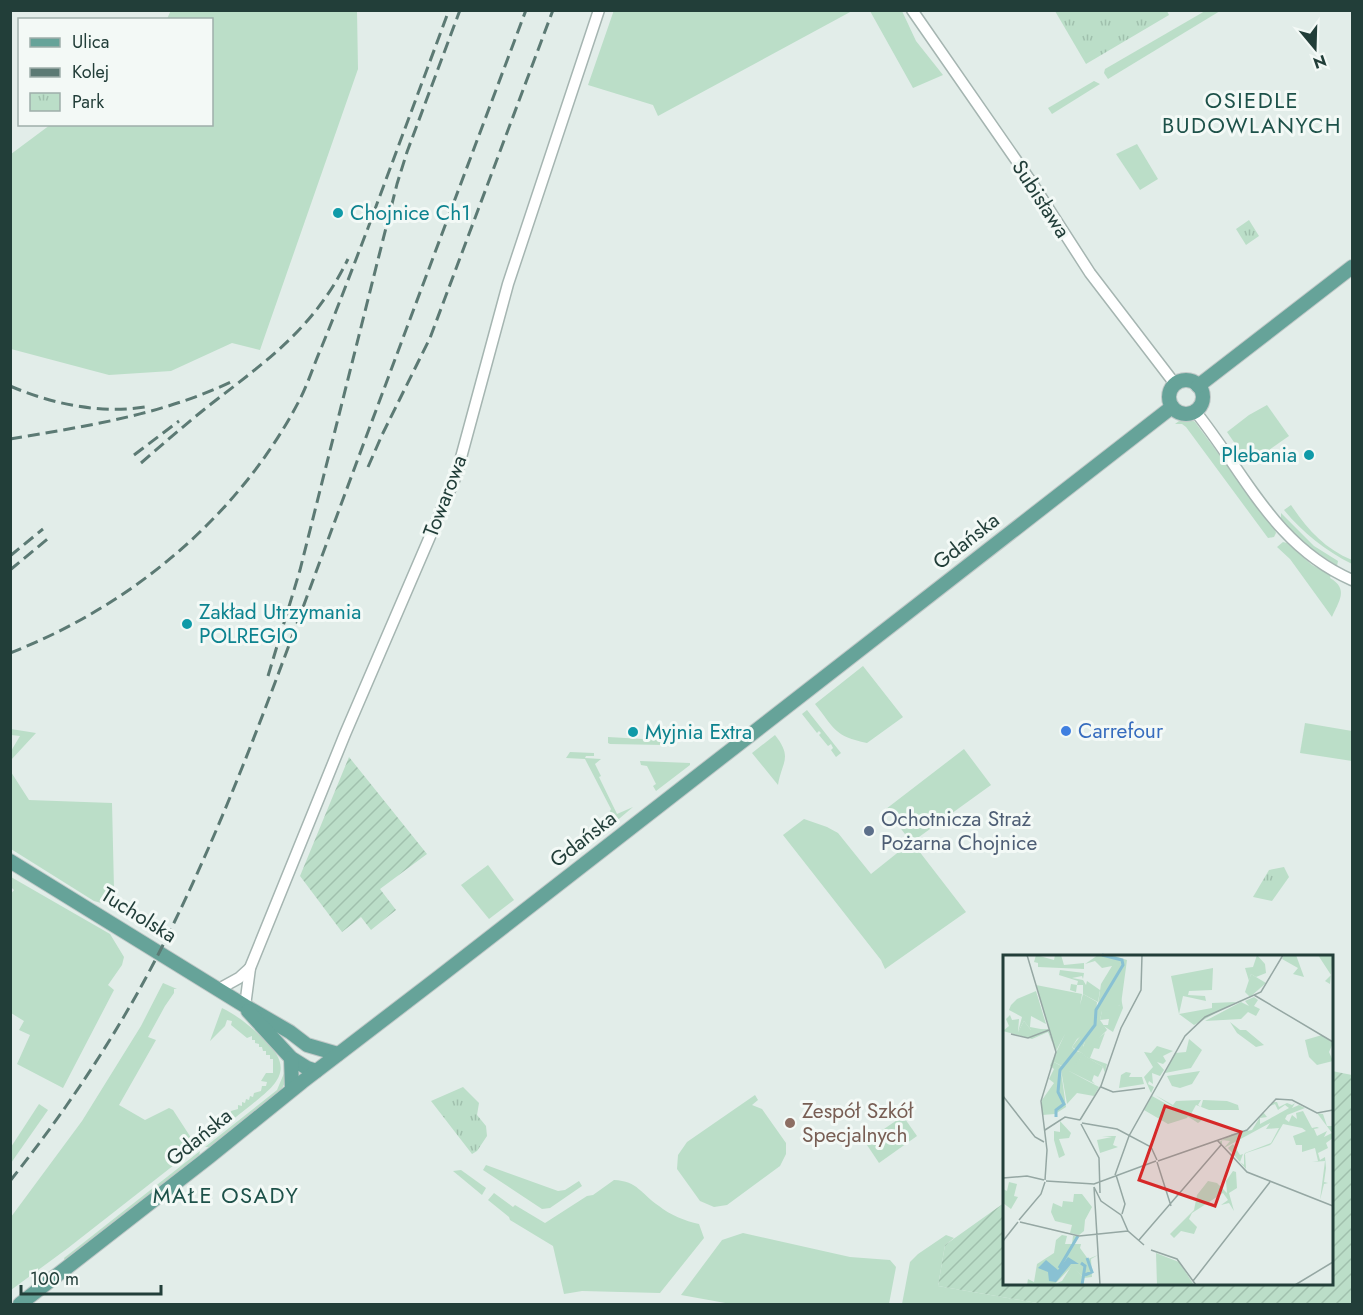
<svg xmlns="http://www.w3.org/2000/svg" width="1363" height="1315" viewBox="0 0 1363 1315" font-family="Jost,sans-serif">
	<style>
		.grass { fill: #bbdec8 }
		.park { fill: url(#park-tufts) }
		.garden { fill: url(#garden-furrows) }
		.lines { fill: none; stroke-linecap: round; stroke-linejoin: round }
		.minor-casing { stroke: #a5b5b1; stroke-width: 13 }
		.major-casing { stroke: #c1c9c8; stroke-width: 16 }
		.minor { stroke: #fff; stroke-width: 10 }
		.major { stroke: #66a399; stroke-width: 14 }
		.rail { stroke: #5c7a74; stroke-width: 3; stroke-dasharray: 12 6; stroke-linecap: butt }
		.culture-dot { fill: #0f9aa8; stroke: #f3f9f6; stroke-width: 2 }
		.shop-dot { fill: #3f7fe0; stroke: #f3f9f6; stroke-width: 2 }
		.service-dot { fill: #5c6f8a; stroke: #f3f9f6; stroke-width: 2 }
		.education-dot { fill: #8d6e63; stroke: #f3f9f6; stroke-width: 2 }
		.labels { text-anchor: middle; dominant-baseline: central; stroke-width: 6; stroke-linejoin: round; paint-order: stroke }
		.street-label { font-size: 21px; fill: #223e39; stroke: #f3f9f6 }
		.culture-label { font-size: 21px; fill: #0d838f; stroke: #f3f9f6; text-anchor: start }
		.shop-label { font-size: 21px; fill: #366cbe; stroke: #f3f9f6; text-anchor: start }
		.service-label { font-size: 21px; fill: #4e5e75; stroke: #f3f9f6; text-anchor: start }
		.education-label { font-size: 21px; fill: #785e54; stroke: #f3f9f6; text-anchor: start }
		.neighbourhood-label { font-size: 22px; letter-spacing: 1.5px; fill: #1d5149; stroke: #f3f9f6 }
		.inset-river { fill: none; stroke: #89c1d3; stroke-width: 3 }
		.inset-road { fill: none; stroke: #95a7a3; stroke-width: 1.5 }
		.view { fill: #d62828; fill-opacity: 0.15; stroke: #d62828; stroke-width: 3 }
		.inset-edge { fill: none; stroke: #223e39; stroke-width: 3 }
	</style>
	<defs>
		<pattern id="park-tufts" width="24" height="20" patternUnits="userSpaceOnUse" patternTransform="scale(1.5)"><rect width="24" height="20" fill="#bbdec8"/><path d="M3 7l-1-3M5 7V3M7 7l1-3M15 17l-1-3M17 17v-4M19 17l1-3" fill="none" stroke="#a0c0ad"/></pattern>
		<pattern id="garden-furrows" width="10" height="10" patternUnits="userSpaceOnUse" patternTransform="scale(1.5)"><rect width="10" height="10" fill="#bbdec8"/><path d="M-1 1l2-2M0 10L10 0M9 11l2-2" fill="none" stroke="#a0c0ad"/></pattern>
	</defs>
	<rect width="100%" height="100%" fill="#e2ede9"/>
	<!-- grass -->
	<g class="grass">
		<polygon points="171,10 357,11 358,69 260,350 232,343 171,371 109,375 11,349 11,154 50,125 212,124 212,20 167,19"/>
		<polygon points="614,10 852,10 852,11 658,116 653,105 588,85"/>
		<polygon points="870,11 902,11 916,41 943,75 913,88"/>
		<polygon points="1205,11 1220,11 1108,79 1104,73 1105,69"/>
		<polygon points="1094,81 1100,84 1052,114 1048,108"/>
		<polygon points="1137,144 1158,179 1140,190 1116,154"/>
		<polygon points="1267,405 1289,436 1249,464 1227,432 1249,415"/>
		<polygon points="1183,418 1189,418 1195,422 1275,530 1276,533 1274,537 1268,538 1186,427 1182,424 1175,424"/>
		<path d="M1291 505C1307 529 1325 549 1352 560V564C1326 551 1303 533 1284 510Z"/>
		<polygon points="1281,513 1314,546 1338,561 1337,566 1302,542 1281,520"/>
		<path d="M1283 542 1287 543 1312 565 1331 575 1330 578C1349 589 1339 601 1332 617L1290 559 1277 547Z"/>
		<path d="M863 666 903 717 867 743C834 736 835 729 815 704Z"/>
		<polygon points="807,710 841,753 836,757 831,750 833,748 831,744 828,746 819,735 821,733 819,731 817,733 802,714"/>
		<polygon points="1305,723 1352,731 1352,761 1300,753"/>
		<polygon points="11,729 36,733 11,760 11,751 20,736 11,735"/>
		<polygon points="663,731 666,732 666,742 663,745 610,744 608,743 608,737 661,740"/>
		<path d="M775 735C793 758 782 761 778 785L752 753Z"/>
		<polygon points="964,749 991,785 912,842 966,912 885,969 881,960 783,835 804,819 827,827 838,833 871,874 911,842 886,809"/>
		<polygon points="570,752 594,753 594,756 586,756 585,758 601,759 595,764 601,776 599,777 617,814 633,807 607,829 605,827 614,819 610,811 611,809 585,759 566,758"/>
		<polygon points="640,761 690,763 690,765 656,791 653,786 656,784 647,766 641,765"/>
		<polygon points="11,772 29,800 112,803 114,889 111,896 101,903 94,901 11,849"/>
		<polygon points="488,865 514,900 489,919 461,885"/>
		<polygon points="11,877 110,934 124,957 122,965 108,985 114,990 63,1088 17,1064 30,1035 19,1030 24,1021 11,1013 10,895 14,890 11,887"/>
		<polygon points="163,983 177,989 174,989 174,993 165,1006 148,1037 156,1040 119,1105 145,1120 169,1108 173,1110 197,1147 68,1248 11,1290 11,1217 82,1121 141,1026"/>
		<path d="M222 1008C238 1016 250 1026 263 1038 298 1071 275 1086 246 1109 231 1121 217 1132 202 1143L205 1132 219 1121H222V1117L226 1118 227 1115H230L231 1111 238 1109V1105L242 1106V1102L245 1103 246 1099 249 1100 250 1096 253 1097 254 1093 261 1091 262 1086H266L267 1082 261 1081 266 1073H273V1059H270V1055H266V1051H263L262 1047H259V1044L255 1043V1040H252V1036L247 1038 231 1025 232 1021 227 1020 225 1026 210 1041Z"/>
		<polygon points="285,1071 287,1079 280,1092 210,1147 205,1147 277,1090"/>
		<polygon points="755,1095 758,1100 752,1105 762,1109 786,1143 786,1154 780,1166 727,1205 714,1207 700,1201 677,1169 678,1155 687,1142"/>
		<polygon points="39,1104 48,1110 11,1163 11,1147"/>
		<polygon points="903,1116 917,1136 879,1163 865,1142"/>
		<polygon points="200,1151 199,1156 65,1261 64,1258"/>
		<polygon points="486,1165 558,1191 565,1190 579,1181 582,1186 550,1208 542,1209 483,1170"/>
		<polygon points="461,1170 486,1188 482,1195 453,1171"/>
		<path d="M614 1180C638 1181 641 1194 659 1206 670 1215 685 1221 699 1224L704 1238 660 1293 582 1291 564 1294 553 1246 510 1220 509 1217 488 1200 494 1193 513 1207 515 1205 545 1223 587 1196 593 1195Z"/>
		<polygon points="743,1233 850,1257 890,1260 896,1267 889,1304 731,1304 681,1295 722,1240"/>
		<polygon points="946,1235 954,1238 945,1245 938,1286 1043,1304 902,1304 910,1262 918,1254"/>
	</g>
	<!-- park -->
	<g class="park">
		<polygon points="1167,11 1169,15 1086,64 1055,11"/>
		<polygon points="1249,220 1259,236 1246,245 1236,229"/>
		<polygon points="1284,867 1289,877 1272,901 1253,897 1269,870"/>
		<polygon points="463,1087 479,1103 477,1115 486,1126 487,1136 477,1151 472,1154 431,1101"/>
	</g>
	<!-- garden -->
	<g class="garden">
		<polygon points="349,757 427,854 380,889 396,910 371,930 361,917 342,932 300,876"/>
		<polygon points="1332,1071 1352,1075 1352,1304 1043,1304 938,1286 945,1245 1004,1203 1004,1284 1332,1284"/>
	</g>
	<g class="lines">
		<defs>
			<g id="minor">
				<polyline points="912,10 1032,183 1090,273 1175,384"/>
				<path d="M1195 411C1245 473 1274 546 1352 580"/>
				<polyline points="219,989 239,978 250,968"/>
				<polyline points="245,1006 250,968 345,734 456,476 508,284 599,10"/>
			</g>
			<g id="major">
				<circle cx="1186" cy="397" r="17"/>
				<polyline points="1198,386 1352,267"/>
				<polyline points="10,861 245,1006 290,1032 307,1045 338,1054"/>
				<polyline points="248,1011 291,1058 307,1068 316,1071"/>
				<polyline points="291,1058 292,1089"/>
				<polyline points="20,1304 209,1157 302,1082 439,977 1172,407"/>
			</g>
		</defs>
		<!-- minor casing -->
		<use href="#minor" class="minor-casing"/>
		<!-- major casing -->
		<use href="#major" class="major-casing"/>
		<!-- minor -->
		<use href="#minor" class="minor"/>
		<!-- major -->
		<use href="#major" class="major"/>
		<!-- rail -->
		<g class="rail">
			<path d="M10 386C52 404 100 414 145 407"/>
			<path d="M10 439C87 426 162 415 233 381"/>
			<polyline points="134,455 179,421"/>
			<path d="M141 463C164 443 187 423 211 404 269 359 315 327 348 259"/>
			<polyline points="368,467 382,435 430,338 553,10"/>
			<polyline points="10,556 43,529"/>
			<polyline points="10,570 50,537"/>
			<path d="M10 653C131 606 239 516 299 401 308 384 314 364 322 346 338 307 353 267 368 228 395 155 422 83 449 10"/>
			<polyline points="268,676 300,570 397,184 407,152 460,10"/>
			<path d="M10 1181C69 1107 122 1027 164 943 230 812 278 674 329 537 394 361 460 186 526 10"/>
		</g>
	</g>
	<!-- markers -->
	<g class="culture-dot">
		<circle cx="338" cy="213" r="6"/>
		<circle cx="1309" cy="455" r="6"/>
		<circle cx="187" cy="624" r="6"/>
		<circle cx="633" cy="732" r="6"/>
	</g>
	<circle class="shop-dot" cx="1066" cy="731" r="6"/>
	<circle class="service-dot" cx="869" cy="831" r="6"/>
	<circle class="education-dot" cx="790" cy="1123" r="6"/>
	<g class="labels">
		<!-- street labels -->
		<g class="street-label">
			<text transform="translate(1041 199) rotate(57)">Subisława</text>
			<text transform="translate(445 496) rotate(-69)">Towarowa</text>
			<text transform="translate(966 541) rotate(-38)">Gdańska</text>
			<text transform="translate(583 839) rotate(-38)">Gdańska</text>
			<text transform="translate(139 915) rotate(32)">Tucholska</text>
			<text transform="translate(199 1137) rotate(-39)">Gdańska</text>
		</g>
		<!-- culture labels -->
		<g class="culture-label">
			<text x="350" y="213">Chojnice Ch1</text>
			<text x="1297" y="455" text-anchor="end">Plebania</text>
			<text x="199" y="612">Zakład Utrzymania<tspan x="199" dy="24">POLREGIO</tspan></text>
			<text x="645" y="732">Myjnia Extra</text>
		</g>
		<!-- shop labels -->
		<g class="shop-label">
			<text x="1078" y="731">Carrefour</text>
		</g>
		<!-- service labels -->
		<g class="service-label">
			<text x="881" y="819">Ochotnicza Straż<tspan x="881" dy="24">Pożarna Chojnice</tspan></text>
		</g>
		<!-- education labels -->
		<g class="education-label">
			<text x="802" y="1111">Zespół Szkół<tspan x="802" dy="24">Specjalnych</tspan></text>
		</g>
		<!-- neighbourhood labels -->
		<g class="neighbourhood-label">
			<text x="1252" y="100">OSIEDLE<tspan x="1252" dy="25">BUDOWLANYCH</tspan></text>
			<text x="226" y="1195">MAŁE OSADY</text>
		</g>
	</g>
	<!-- overview -->
	<g transform="translate(1003 955)">
		<rect width="330" height="330" fill="#e2ede9"/>
		<path d="M33 0 51 5 52 0H58L61 10 81 8V14L35 12V8L31 7ZM210 13 209 35 186 36 185 40 202 41 203 46 180 41 176 59 168 21ZM57 15 81 18 80 24 79 21 69 23 80 25 83 30 84 26 97 35 95 47 80 39V30H74L73 37 67 35 68 29 74 30 75 26 56 20ZM248 19 263 28 247 42 242 37ZM7 60 9 65 16 64 15 77 21 66 28 75 45 74V76H46L49 86V87L45 77 29 84 0 76 6 71 3 64ZM154 91 170 96 160 101 163 106 160 109 154 107 161 115 157 121 149 118 150 129 146 126 145 129 151 132 148 138 141 122 150 112 141 97 148 98ZM73 96 77 97 76 105 79 99 100 112 95 122 91 120 89 126 92 129 64 115 96 132 91 141 74 138 64 149 58 115ZM123 117 128 118 126 122H139L141 129 116 133 118 120ZM152 140 170 150 173 146 198 145 195 150 198 152 200 145 224 146 235 150 236 155H206L193 150 188 159 199 165 195 168ZM270 147H274L276 152 284 148 289 150 292 148 289 153 296 150 302 153 284 160 282 164 286 167 289 160 294 164 293 158 300 156 309 173 314 172 316 173 311 174 314 181 324 176 321 182 329 178 314 158 320 159 324 171H330V183L323 188 325 193 315 198 317 205 322 202 323 213 321 227 325 228 321 229 317 245 322 206 309 207 315 206 312 193 299 197V190H293L290 181 303 176 299 173 280 169 269 188 267 190 243 198 242 199 243 214 225 193 230 189 237 200 240 199 237 207 241 210V200L242 198 268 188 276 173 263 174 267 168 221 193 227 186 219 185V190L216 187 229 179 249 175 260 157 264 162 257 163V169L286 153 282 150 275 155 272 149 264 152ZM57 166 68 178 66 183 56 184 62 200 56 203 51 185V176L57 177ZM99 181H113L110 190 115 192 97 198 94 185 109 182ZM230 216 233 217 234 233 226 238 231 256 226 248 218 250 225 245 220 238 189 258 186 264 194 272 191 279 178 276 171 283 167 279 191 255 194 240 205 226 214 228 224 238 223 226ZM6 227 14 229 11 241 15 242 8 254 0 248V234L4 236ZM59 280 64 281 62 289H69L70 281H75L70 289H78L77 293 85 304 95 300 88 304 89 322 81 323 78 330 79 321 69 311 52 329 24 330 25 324 31 327 34 309 51 298 53 285Z" fill="#bbdec8"/>
		<path d="M95 0H109V11L99 13 92 6 82 9ZM281 0H293L301 22 290 19 295 13 279 4ZM315 0H330L327 29 322 26 328 20ZM33 30 79 39 77 50 80 39 94 47 92 70 74 84 69 92 73 96 61 112 49 106 62 79 53 96ZM33 36 43 69 28 61 27 72 43 75H28L21 66 15 77 19 62 6 55 8 50 14 44ZM117 38 120 53 110 77 99 70H105L106 64 97 65 99 56 117 50ZM251 42 255 45 251 51 257 54 253 61 245 57 238 64 202 66 238 47 246 51 242 46ZM233 47 191 70 176 59 209 53V48ZM227 67 237 75H243L261 90 253 92 234 78ZM102 78 96 94 91 93 87 103 104 109 102 118 100 112 80 100 73 109 76 113H72L71 112 77 97 85 101 80 92 82 87H90ZM319 80 330 88 326 97 330 106 314 110 306 102 302 85Z" fill="#bbdec8"/>
		<path d="M109 0 124 5 118 49 107 57 99 56 97 65 104 75 90 89 82 87 80 91 85 98V102L69 92 81 76 92 70 98 29 109 11ZM254 0 262 9 263 18 253 22 248 19 246 26 242 13 250 12ZM49 106 62 113 58 116 63 152 52 159 39 160V145L51 128 46 124 51 114 47 111Z" fill="#bbdec8"/>
		<path d="M186 84 199 95 188 113 162 118 172 98 183 97Z" fill="#bbdec8"/>
		<path d="M71 239H79L89 252 82 265 81 276 76 280 67 278 69 270 52 266 48 257 50 248 59 252 60 246 70 247Z" fill="#bbdec8"/>
		<path d="M197 116 189 129 177 133 169 131 164 121ZM149 141 185 161 184 163 165 169 141 155ZM153 298 176 307 191 330H154ZM69 310 79 321 78 330H49L59 326Z" fill="#bbdec8"/>
		<path d="M65 302 76 309H68L53 327 46 326 45 317 35 313 43 305 55 315Z" fill="#89c1d3"/>
		<path class="inset-river" d="M73 95 92 70 93 55 120 10 119 5 99 0M53 162V155L61 149 55 137 57 115 73 95M78 308 82 311 79 330M56 313 75 281M82 320 89 317 84 303"/>
		<path class="inset-road" d="M24 0 53 97 38 146 44 195 42 225M251 40 330 87M8 79 25 83 46 75M98 132 110 137 142 133M0 141 32 182 41 187M77 165 98 131 118 73 138 35 139 0M79 168 114 174 148 192 154 205M78 169 96 203 97 238M42 175 62 162 77 165M214 185 244 217 330 251M155 206 244 175 273 144 289 145 314 158 330 155M154 207 168 251M112 220 126 181 182 81 202 62 258 37 280 0M113 220 122 249 119 259M0 223 24 221 41 225M43 226 91 229 153 206M91 232 97 330M91 232 98 246 118 260 125 276 141 290M16 265 38 239 42 227M17 267 76 281 125 276M136 285 218 190M0 286 15 267M148 295 174 304 193 330M190 326 267 227M292 330 330 307"/>
		<path class="view" d="M162 151 238 177 212 251 136 225Z"/>
		<rect width="330" height="330" class="inset-edge"/>
	</g>
	<!-- border -->
	<rect width="1363" height="1315" fill="none" stroke="#223e39" stroke-width="24"/>
	<!-- legend -->
	<rect x="18" y="18" width="195" height="108" fill="#f3f9f6" stroke="#9faeaa" stroke-width="1.5"/>
	<rect x="30" y="38" width="30" height="9" fill="#66a399" stroke="#9faeaa" stroke-width="1.5"/>
	<text x="72" y="48" font-size="18" fill="#223e39">Ulica</text>
	<rect x="30" y="68" width="30" height="9" fill="#5c7a74" stroke="#9faeaa" stroke-width="1.5"/>
	<text x="72" y="78" font-size="18" fill="#223e39">Kolej</text>
	<rect x="30" y="93" width="30" height="18" fill="url(#park-tufts)" stroke="#9faeaa" stroke-width="1.5"/>
	<text x="72" y="108" font-size="18" fill="#223e39">Park</text>
	<!-- north arrow -->
	<g transform="translate(1315 48) rotate(161)" stroke="#f3f9f6" stroke-width="4.5" paint-order="stroke">
	<path d="M0-4.5L10 22L0 15L-10 22Z" fill="#223e39"/>
	<text y="-9" font-size="16" font-weight="bold" text-anchor="middle" fill="#223e39">N</text>
	</g>
	<!-- scale -->
	<path d="M21 1285v9h140v-9" fill="none" stroke="#223e39" stroke-width="3"/>
	<text x="30" y="1285" font-size="18" fill="#223e39" stroke="#f3f9f6" stroke-width="4.5" paint-order="stroke">100 m</text>
</svg>
